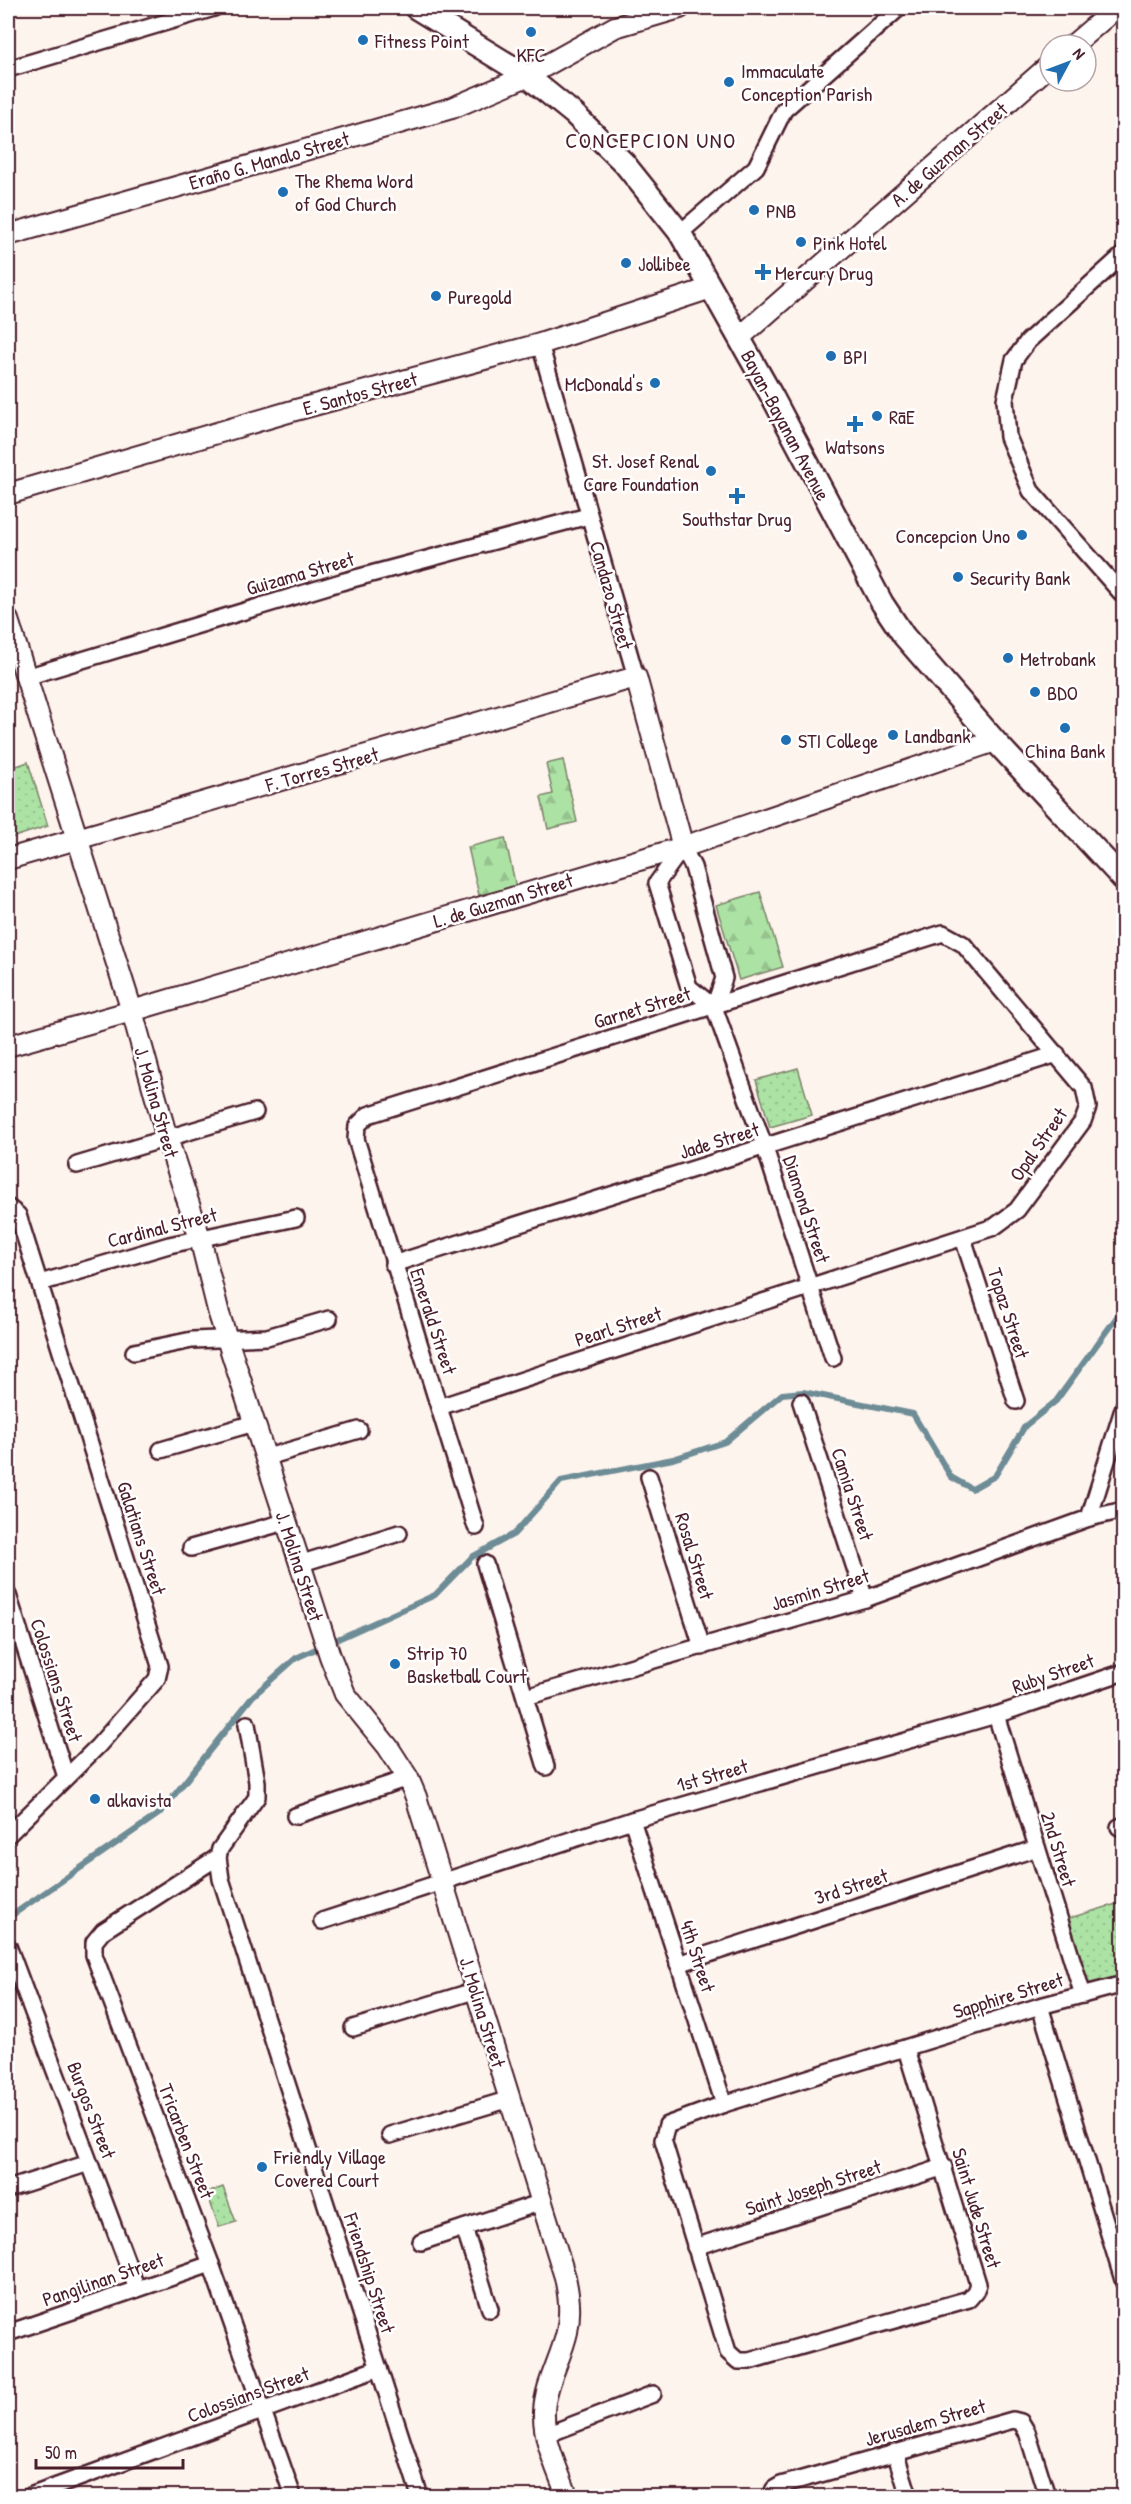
<svg xmlns="http://www.w3.org/2000/svg" width="1131" height="2504" viewBox="0 0 1131 2504" font-family="'Patrick Hand',sans-serif">
	<style>
		.forest { fill: url(#forest-firs); stroke: #7b8168; stroke-width: 1.5 }
		.park { fill: url(#park-dots); stroke: #7b8168; stroke-width: 1.5 }
		.lines { fill: none; stroke-linecap: round; stroke-linejoin: round }
		.stream { stroke: #6d8c96; stroke-width: 6 }
		.minor-casing { stroke: #4a1f2b; stroke-width: 20 }
		.tertiary-casing { stroke: #4a1f2b; stroke-width: 24 }
		.secondary-casing { stroke: #4a1f2b; stroke-width: 26 }
		.minor { stroke: #fff; stroke-width: 15 }
		.tertiary { stroke: #fff; stroke-width: 20 }
		.secondary { stroke: #fff; stroke-width: 21 }
		.poi-dot { fill: #1f6fb2; stroke: #fff; stroke-width: 2 }
		.labels { text-anchor: middle; dominant-baseline: central; stroke-width: 5; stroke-linejoin: round; paint-order: stroke }
		.poi-label { font-size: 20px; fill: #4a1f2b; stroke: #fff; text-anchor: start }
		.street-label { font-size: 20px; fill: #4a1f2b; stroke: #fff }
		.quarter-label { font-size: 22px; letter-spacing: 1.5px; fill: #4a1f2b; stroke: #fff }
	</style>
	<defs>
		<pattern id="forest-firs" width="22" height="20" patternUnits="userSpaceOnUse" patternTransform="scale(1.5)"><rect width="22" height="20" fill="#ace3a5"/><path d="M5 1l3.5 6h-7zM16 11l3.5 6h-7z" fill="#96c28e"/></pattern>
		<pattern id="park-dots" width="8" height="8" patternUnits="userSpaceOnUse" patternTransform="scale(1.5)"><rect width="8" height="8" fill="#ace3a5"/><path d="M2 2h.1M6 6h.1" fill="none" stroke="#96c28e" stroke-width="1.8" stroke-linecap="round"/></pattern>
	</defs>
	<rect width="100%" height="100%" fill="#fef4ee"/>
	<filter id="ink" filterUnits="userSpaceOnUse"><feTurbulence type="fractalNoise" baseFrequency=".0167" numOctaves="2"/><feDisplacementMap in="SourceGraphic" scale="12" xChannelSelector="R" yChannelSelector="G"/><feConvolveMatrix kernelMatrix="1 2 1 2 8 2 1 2 1" color-interpolation-filters="sRGB"/></filter>
	<g filter="url(#ink)">
		<!-- forest -->
		<g class="forest">
			<polygon points="563,760 577,822 548,829 541,797 553,794 546,764"/>
			<polygon points="505,838 516,887 479,895 468,847"/>
			<polygon points="760,892 783,967 739,980 716,905"/>
		</g>
		<!-- park -->
		<g class="park">
			<polygon points="28,762 48,826 8,839 8,769"/>
			<polygon points="798,1068 812,1115 770,1127 756,1080"/>
			<polygon points="1123,1902 1123,1976 1086,1989 1063,1920"/>
			<polygon points="223,2187 236,2222 219,2227 207,2193"/>
		</g>
		<g class="lines">
			<!-- stream -->
			<polyline class="stream" points="8,1918 160,1813 253,1696 296,1658 435,1595 472,1557 514,1534 561,1481 673,1459 725,1442 782,1394 803,1392 913,1414 951,1477 972,1489 995,1476 1025,1426 1056,1401 1124,1307"/>
			<defs>
				<g id="minor">
					<polyline points="8,69 214,8"/>
					<polyline points="680,233 756,167 784,110 899,8"/>
					<polyline points="1124,254 1028,341 1014,360 1005,400 1008,437 1031,491 1124,596"/>
					<polyline points="540,344 636,677"/>
					<polyline points="26,677 341,582 588,516"/>
					<polyline points="714,1007 724,978 693,867 683,847 657,883 689,987 714,1007 765,1148 833,1358"/>
					<polyline points="77,1165 255,1112"/>
					<polyline points="8,1207 18,1215 160,1666 157,1679 98,1746 8,1835"/>
					<polyline points="963,1238 1016,1401"/>
					<polyline points="393,1264 1057,1054"/>
					<polyline points="40,1283 169,1245 296,1218"/>
					<polyline points="134,1352 192,1340 267,1337 329,1319"/>
					<polyline points="801,1402 865,1599"/>
					<polyline points="439,1407 994,1227 1017,1210 1083,1121 1088,1107 1084,1088 963,944 943,933 368,1115 357,1126 356,1139 476,1527"/>
					<polyline points="161,1450 254,1423"/>
					<polyline points="264,1458 359,1430"/>
					<polyline points="649,1477 702,1647"/>
					<polyline points="1089,1518 1124,1406"/>
					<polyline points="191,1548 285,1522"/>
					<polyline points="299,1564 399,1533"/>
					<polyline points="485,1564 546,1767"/>
					<polyline points="8,1595 66,1777"/>
					<polyline points="526,1697 865,1599 1089,1518 1124,1510"/>
					<polyline points="996,1715 1083,1995"/>
					<polyline points="247,1724 257,1782 257,1797 220,1849 218,1857 221,1879 420,2496"/>
					<polyline points="295,1816 408,1778"/>
					<polyline points="632,1820 724,2104"/>
					<polyline points="1119,1827 1124,1825"/>
					<polyline points="218,1857 103,1931 94,1942 94,1955 211,2264 293,2496"/>
					<polyline points="322,1921 632,1820 996,1715 1124,1672"/>
					<polyline points="8,1946 137,2289"/>
					<polyline points="678,1964 1037,1848"/>
					<polyline points="1040,2006 1124,2283"/>
					<polyline points="353,2028 477,1990"/>
					<polyline points="906,2049 978,2284 975,2292 969,2299 749,2361 738,2361 728,2352 663,2140 667,2125 724,2104 1040,2006 1124,1984"/>
					<polyline points="390,2135 510,2099"/>
					<polyline points="8,2189 89,2163"/>
					<polyline points="464,2228 490,2309"/>
					<polyline points="421,2242 542,2202"/>
					<polyline points="695,2247 944,2167"/>
					<polyline points="8,2333 211,2264"/>
					<polyline points="546,2435 653,2394"/>
					<polyline points="895,2452 909,2496"/>
					<polyline points="30,2496 379,2368"/>
					<polyline points="771,2496 774,2489 781,2485 1013,2420 1021,2422 1027,2432 1047,2496"/>
				</g>
				<g id="tertiary">
					<polyline points="1073,45 1116,8"/>
					<polyline points="8,235 452,108 527,76 615,27 680,8"/>
					<polyline points="739,338 1050,65"/>
					<polyline points="8,494 292,411 540,344 711,288"/>
					<path d="M8 620 132 1011 167 1138 200 1238 219 1314 330 1656 345 1694 388 1747 408 1778 416 1797 565 2277C569 2296 571 2312 567 2332 561 2359 545 2384 544 2412 543 2441 558 2470 567 2496"/>
					<polyline points="8,859 636,677 683,847"/>
					<polyline points="8,1046 132,1011 683,847 995,741"/>
				</g>
				<polyline id="secondary" points="416,8 527,76 574,114 624,163 680,233 773,398 882,603 904,636 995,741 1124,880"/>
			</defs>
			<!-- minor casing -->
			<use href="#minor" class="minor-casing"/>
			<!-- tertiary casing -->
			<use href="#tertiary" class="tertiary-casing"/>
			<!-- secondary casing -->
			<use href="#secondary" class="secondary-casing"/>
			<!-- minor -->
			<use href="#minor" class="minor"/>
			<!-- tertiary -->
			<use href="#tertiary" class="tertiary"/>
			<!-- secondary -->
			<use href="#secondary" class="secondary"/>
		</g>
	</g>
	<!-- markers -->
	<g class="poi-dot">
		<circle cx="531" cy="32" r="6"/>
		<circle cx="363" cy="40" r="6"/>
		<circle cx="729" cy="82" r="6"/>
		<circle cx="283" cy="192" r="6"/>
		<circle cx="754" cy="210" r="6"/>
		<circle cx="801" cy="242" r="6"/>
		<circle cx="626" cy="263" r="6"/>
		<path d="M760 263h6v6h6v6h-6v6h-6v-6h-6v-6h6z"/>
		<circle cx="436" cy="296" r="6"/>
		<circle cx="831" cy="356" r="6"/>
		<circle cx="655" cy="383" r="6"/>
		<circle cx="877" cy="416" r="6"/>
		<path d="M852 415h6v6h6v6h-6v6h-6v-6h-6v-6h6z"/>
		<circle cx="711" cy="471" r="6"/>
		<path d="M734 487h6v6h6v6h-6v6h-6v-6h-6v-6h6z"/>
		<circle cx="1022" cy="535" r="6"/>
		<circle cx="958" cy="577" r="6"/>
		<circle cx="1008" cy="658" r="6"/>
		<circle cx="1035" cy="692" r="6"/>
		<circle cx="1065" cy="728" r="6"/>
		<circle cx="893" cy="735" r="6"/>
		<circle cx="786" cy="740" r="6"/>
		<circle cx="395" cy="1664" r="6"/>
		<circle cx="95" cy="1799" r="6"/>
		<circle cx="262" cy="2167" r="6"/>
	</g>
	<g class="labels">
		<!-- poi labels -->
		<g class="poi-label">
			<text x="375" y="40">Fitness Point</text>
			<text x="531" y="54" text-anchor="middle">KFC</text>
			<text x="741" y="70">Immaculate<tspan x="741" dy="23">Conception Parish</tspan></text>
			<text x="295" y="180">The Rhema Word<tspan x="295" dy="23">of God Church</tspan></text>
			<text x="766" y="210">PNB</text>
			<text x="813" y="242">Pink Hotel</text>
			<text x="638" y="263">Jollibee</text>
			<text x="775" y="272">Mercury Drug</text>
			<text x="448" y="296">Puregold</text>
			<text x="843" y="356">BPI</text>
			<text x="643" y="383" text-anchor="end">McDonald's</text>
			<text x="889" y="416">RāE</text>
			<text x="855" y="446" text-anchor="middle">Watsons</text>
			<text x="699" y="460" text-anchor="end">St. Josef Renal<tspan x="699" dy="23">Care Foundation</tspan></text>
			<text x="737" y="518" text-anchor="middle">Southstar Drug</text>
			<text x="1010" y="535" text-anchor="end">Concepcion Uno</text>
			<text x="970" y="577">Security Bank</text>
			<text x="1020" y="658">Metrobank</text>
			<text x="1047" y="692">BDO</text>
			<text x="905" y="735">Landbank</text>
			<text x="798" y="740">STI College</text>
			<text x="1065" y="750" text-anchor="middle">China Bank</text>
			<text x="407" y="1652">Strip 70<tspan x="407" dy="23">Basketball Court</tspan></text>
			<text x="107" y="1799">alkavista</text>
			<text x="274" y="2156">Friendly Village<tspan x="274" dy="23">Covered Court</tspan></text>
		</g>
		<!-- street labels -->
		<g class="street-label">
			<text transform="translate(949 154) rotate(-41)">A. de Guzman Street</text>
			<text transform="translate(269 160) rotate(-16)">Eraño G. Manalo Street</text>
			<text transform="translate(360 393) rotate(-15)">E. Santos Street</text>
			<text transform="translate(786 425) rotate(62)">Bayan-Bayanan Avenue</text>
			<text transform="translate(300 573) rotate(-16)">Guizama Street</text>
			<text transform="translate(612 595) rotate(74)">Candazo Street</text>
			<text transform="translate(322 769) rotate(-16)">F. Torres Street</text>
			<text transform="translate(503 900) rotate(-17)">L. de Guzman Street</text>
			<text transform="translate(642 1007) rotate(-17)">Garnet Street</text>
			<text transform="translate(157 1102) rotate(74)">J. Molina Street</text>
			<text transform="translate(719 1140) rotate(-17)">Jade Street</text>
			<text transform="translate(1038 1144) rotate(-55)">Opal Street</text>
			<text transform="translate(807 1209) rotate(72)">Diamond Street</text>
			<text transform="translate(162 1227) rotate(-14)">Cardinal Street</text>
			<text transform="translate(1009 1313) rotate(72)">Topaz Street</text>
			<text transform="translate(434 1321) rotate(72)">Emerald Street</text>
			<text transform="translate(618 1326) rotate(-18)">Pearl Street</text>
			<text transform="translate(853 1494) rotate(72)">Camia Street</text>
			<text transform="translate(142 1538) rotate(72)">Galatians Street</text>
			<text transform="translate(695 1556) rotate(73)">Rosal Street</text>
			<text transform="translate(300 1566) rotate(72)">J. Molina Street</text>
			<text transform="translate(820 1589) rotate(-17)">Jasmin Street</text>
			<text transform="translate(1053 1673) rotate(-19)">Ruby Street</text>
			<text transform="translate(57 1680) rotate(72)">Colossians Street</text>
			<text transform="translate(712 1775) rotate(-16)">1st Street</text>
			<text transform="translate(1059 1849) rotate(73)">2nd Street</text>
			<text transform="translate(851 1886) rotate(-18)">3rd Street</text>
			<text transform="translate(698 1956) rotate(72)">4th Street</text>
			<text transform="translate(1008 1995) rotate(-17)">Sapphire Street</text>
			<text transform="translate(483 2012) rotate(73)">J. Molina Street</text>
			<text transform="translate(92 2110) rotate(69)">Burgos Street</text>
			<text transform="translate(187 2141) rotate(69)">Tricarben Street</text>
			<text transform="translate(813 2187) rotate(-18)">Saint Joseph Street</text>
			<text transform="translate(977 2208) rotate(73)">Saint Jude Street</text>
			<text transform="translate(370 2273) rotate(72)">Friendship Street</text>
			<text transform="translate(103 2279) rotate(-19)">Pangilinan Street</text>
			<text transform="translate(248 2394) rotate(-20)">Colossians Street</text>
			<text transform="translate(925 2422) rotate(-16)">Jerusalem Street</text>
		</g>
		<!-- quarter labels -->
		<g class="quarter-label">
			<text x="651" y="140">CONCEPCION UNO</text>
		</g>
	</g>
	<!-- margin -->
	<rect width="1131" height="2504" fill="none" stroke="#fff" stroke-width="30"/>
	<rect x="15" y="15" width="1101" height="2474" fill="none" stroke="#4a1f2b" stroke-width="2" filter="url(#ink)"/>
	<!-- north arrow -->
	<g transform="translate(1068 63) rotate(49)"><circle r="28" fill="#ffffff" stroke="#b7a5aa" stroke-width="1.5"/>
	<path d="M0-4.5L10 22L0 15L-10 22Z" fill="#1f6fb2"/>
	<text y="-9" font-size="16" font-weight="bold" text-anchor="middle" fill="#4a1f2b">N</text>
	</g>
	<!-- scale -->
	<path d="M36 2459v9h147v-9" fill="none" stroke="#4a1f2b" stroke-width="3"/>
	<text x="45" y="2459" font-size="18" fill="#4a1f2b" stroke="#ffffff" stroke-width="4.5" paint-order="stroke">50 m</text>
</svg>
